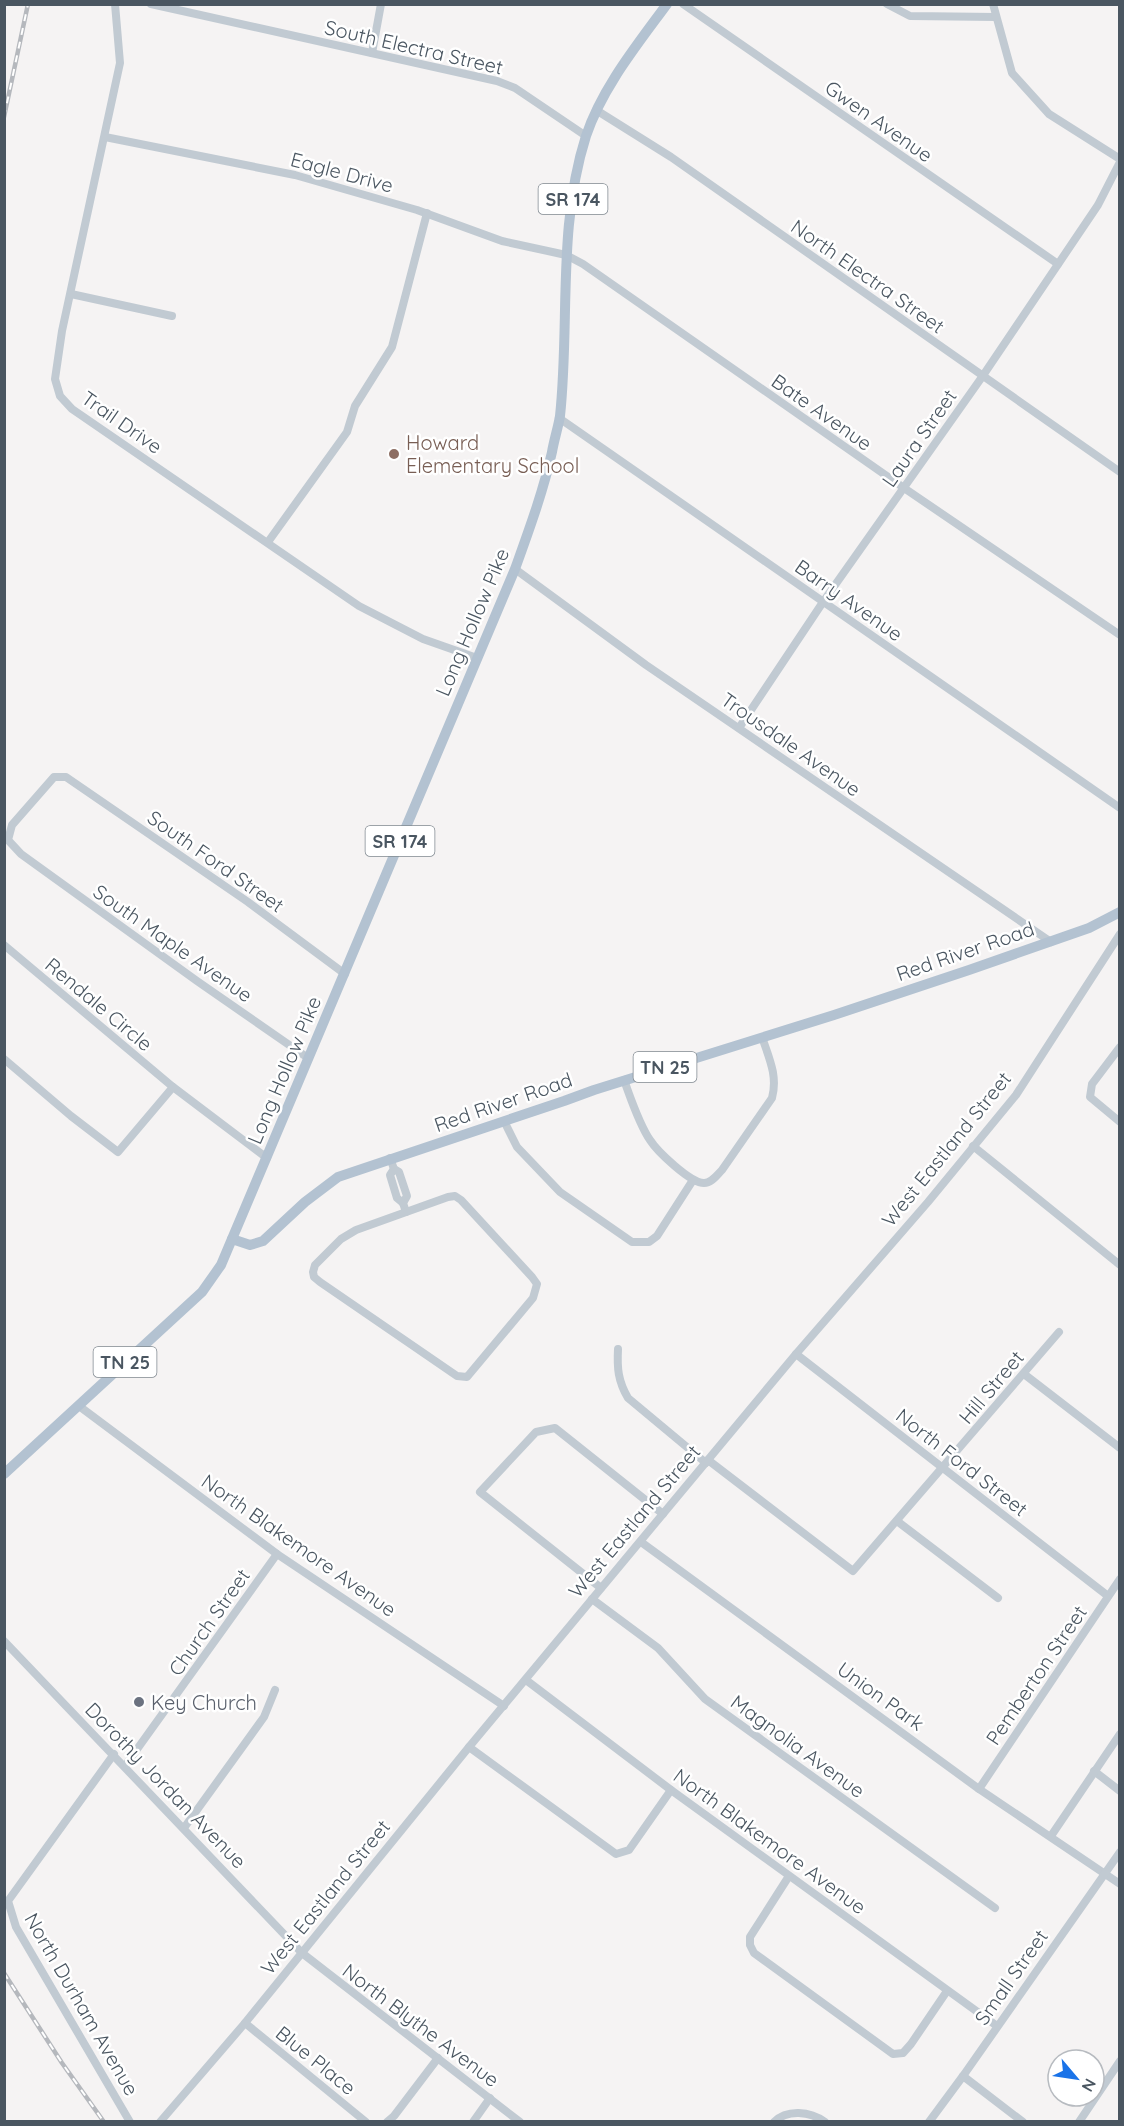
<svg xmlns="http://www.w3.org/2000/svg" width="1124" height="2126" viewBox="0 0 1124 2126" font-family="Quicksand,sans-serif">
	<style>
		.lines { fill: none; stroke-linecap: round; stroke-linejoin: round }
		.minor { stroke: #c1cad2; stroke-width: 8 }
		.major { stroke: #b3c2d1; stroke-width: 10 }
		.rail-casing { stroke: #b5b8bd; stroke-width: 4.5 }
		.rail { stroke: #fff; stroke-width: 2; stroke-dasharray: 7; stroke-linecap: butt }
		.education-dot { fill: #8d6e63; stroke: #fff; stroke-width: 2 }
		.worship-dot { fill: #6b7280; stroke: #fff; stroke-width: 2 }
		.labels { text-anchor: middle; dominant-baseline: central; stroke-width: 5; stroke-linejoin: round; paint-order: stroke }
		.shield { fill: #fff; stroke: #808990; stroke-width: 1.5 }
		.shield-label { font-size: 18px; font-weight: bold; fill: #4a5661 }
		.street-label { font-size: 20px; fill: #4a5661; stroke: #fff }
		.education-label { font-size: 20px; fill: #785e54; stroke: #fff; text-anchor: start }
		.worship-label { font-size: 20px; fill: #5b616d; stroke: #fff; text-anchor: start }
	</style>
	<rect width="100%" height="100%" fill="#f5f3f3"/>
	<g class="lines">
		<!-- minor -->
		<g class="minor">
			<polyline points="115,4 120,63 62,331 55,379 60,396 72,409 359,606 423,639 477,658"/>
			<polyline points="151,4 497,81 515,88 586,136"/>
			<polyline points="683,4 1058,264"/>
			<polyline points="887,4 910,16 996,17"/>
			<polyline points="993,4 1012,73 1049,114 1120,159"/>
			<polyline points="372,53 381,4"/>
			<polyline points="596,110 671,157 1120,472"/>
			<polyline points="105,137 295,175 417,210 502,241 566,255 583,264 904,488 1120,635"/>
			<polyline points="71,294 172,316"/>
			<polyline points="559,418 1120,808"/>
			<polyline points="268,542 347,432 355,406 392,347 427,213"/>
			<polyline points="515,569 646,665 1051,942"/>
			<polyline points="739,728 823,602 982,377 1098,205 1120,162"/>
			<polyline points="4,945 173,1087 118,1152 71,1116 4,1059"/>
			<polyline points="1120,1047 1092,1084 1090,1097 1120,1122"/>
			<polyline points="308,1058 197,981 21,854 8,840 12,825 54,777 66,777 248,902 345,974"/>
			<path d="M624 1080C631 1099 639 1124 650 1140 657 1151 690 1183 704 1183 712 1183 717 1175 722 1170L772 1098C778 1076 769 1058 762 1037"/>
			<polyline points="173,1087 267,1158"/>
			<polyline points="504,1121 517,1147 560,1192 632,1242 649,1242 657,1236 693,1180"/>
			<polyline points="973,1146 1120,1265"/>
			<polyline points="390,1158 394,1169 399,1172 407,1196 403,1203 406,1212"/>
			<polyline points="394,1169 390,1175 397,1198 403,1203"/>
			<polygon points="455,1196 461,1200 532,1277 537,1284 533,1298 467,1377 457,1376 320,1282 314,1277 313,1272 315,1265 341,1239 356,1230 448,1197"/>
			<path d="M618 1349C617 1368 618 1381 628 1398L706 1463"/>
			<polyline points="796,1354 1108,1596"/>
			<polyline points="1024,1374 1120,1448"/>
			<polyline points="79,1406 277,1554 504,1706"/>
			<polyline points="708,1460 853,1571 1059,1332"/>
			<polyline points="897,1521 998,1598"/>
			<polyline points="641,1542 979,1789 1120,1884"/>
			<polyline points="601,1588 480,1492 536,1432 555,1428 663,1514"/>
			<polyline points="592,1599 658,1648 705,1699 995,1908"/>
			<polyline points="4,1641 302,1953 520,2122"/>
			<polyline points="526,1680 671,1790 997,2026"/>
			<polyline points="469,1747 616,1854 629,1850 671,1790"/>
			<polyline points="114,1754 8,1901 16,1927 130,2122"/>
			<polyline points="125,1766 277,1554"/>
			<polyline points="1094,1771 1120,1791"/>
			<polyline points="979,1789 1120,1579"/>
			<polyline points="184,1828 264,1717 275,1690"/>
			<polyline points="1051,1836 1120,1734"/>
			<polyline points="789,1876 750,1937 750,1945 754,1953 893,2054 903,2053 911,2044 947,1991"/>
			<polyline points="245,2023 366,2122"/>
			<polyline points="963,2076 1023,2122"/>
			<polyline points="160,2122 245,2023 469,1747 796,1354 928,1202 1016,1095 1120,934"/>
			<polyline points="387,2122 394,2116 438,2058"/>
			<polyline points="473,2122 490,2098"/>
			<path d="M774 2122C787 2109 810 2111 825 2122"/>
			<polyline points="929,2122 963,2076 1120,1852"/>
			<polyline points="1079,2122 1120,2061"/>
		</g>
		<!-- major -->
		<g class="major">
			<polyline points="232,1239 250,1245 263,1241 305,1202 338,1177 564,1101 594,1090 834,1015 969,970 1089,928 1120,912"/>
			<path d="M4 1474 202 1292 221 1265 515 569C529 530 543 492 552 452 554 440 558 428 560 416 570 323 557 227 586 136 602 88 637 45 667 4"/>
		</g>
		<defs>
			<g id="rail">
				<polyline points="4,117 28,4"/>
				<polyline points="4,1973 62,2063 104,2122"/>
			</g>
		</defs>
		<!-- rail casing -->
		<use href="#rail" class="rail-casing"/>
		<!-- rail -->
		<use href="#rail" class="rail"/>
	</g>
	<!-- markers -->
	<circle class="education-dot" cx="394" cy="454" r="6"/>
	<circle class="worship-dot" cx="139" cy="1702" r="6"/>
	<g class="labels">
		<!-- shield labels -->
		<g class="shield">
			<rect x="538.5" y="184" width="69" height="30" rx="4.5"/>
			<rect x="365.5" y="826" width="69" height="30" rx="4.5"/>
			<rect x="633.5" y="1052" width="63" height="30" rx="4.5"/>
			<rect x="93.5" y="1347" width="63" height="30" rx="4.5"/>
		</g>
		<g class="shield-label">
			<text x="573" y="199">SR 174</text>
			<text x="400" y="841">SR 174</text>
			<text x="665" y="1067">TN 25</text>
			<text x="125" y="1362">TN 25</text>
		</g>
		<!-- street labels -->
		<g class="street-label">
			<text transform="translate(414 47) rotate(13)">South Electra Street</text>
			<text transform="translate(879 121) rotate(35)">Gwen Avenue</text>
			<text transform="translate(342 172) rotate(15)">Eagle Drive</text>
			<text transform="translate(868 276) rotate(35)">North Electra Street</text>
			<text transform="translate(822 412) rotate(35)">Bate Avenue</text>
			<text transform="translate(122 422) rotate(35)">Trail Drive</text>
			<text transform="translate(919 438) rotate(-55)">Laura Street</text>
			<text transform="translate(849 600) rotate(35)">Barry Avenue</text>
			<text transform="translate(472 622) rotate(-67)">Long Hollow Pike</text>
			<text transform="translate(791 744) rotate(35)">Trousdale Avenue</text>
			<text transform="translate(216 861) rotate(35)">South Ford Street</text>
			<text transform="translate(173 943) rotate(35)">South Maple Avenue</text>
			<text transform="translate(965 951) rotate(-19)">Red River Road</text>
			<text transform="translate(99 1004) rotate(40)">Rendale Circle</text>
			<text transform="translate(284 1070) rotate(-67)">Long Hollow Pike</text>
			<text transform="translate(503 1102) rotate(-19)">Red River Road</text>
			<text transform="translate(946 1149) rotate(-51)">West Eastland Street</text>
			<text transform="translate(991 1387) rotate(-50)">Hill Street</text>
			<text transform="translate(962 1462) rotate(38)">North Ford Street</text>
			<text transform="translate(634 1521) rotate(-50)">West Eastland Street</text>
			<text transform="translate(299 1545) rotate(35)">North Blakemore Avenue</text>
			<text transform="translate(209 1622) rotate(-55)">Church Street</text>
			<text transform="translate(1036 1675) rotate(-56)">Pemberton Street</text>
			<text transform="translate(881 1696) rotate(36)">Union Park</text>
			<text transform="translate(798 1746) rotate(36)">Magnolia Avenue</text>
			<text transform="translate(166 1785) rotate(46)">Dorothy Jordan Avenue</text>
			<text transform="translate(770 1841) rotate(36)">North Blakemore Avenue</text>
			<text transform="translate(325 1897) rotate(-51)">West Eastland Street</text>
			<text transform="translate(1011 1977) rotate(-55)">Small Street</text>
			<text transform="translate(82 2004) rotate(60)">North Durham Avenue</text>
			<text transform="translate(421 2025) rotate(37)">North Blythe Avenue</text>
			<text transform="translate(316 2060) rotate(39)">Blue Place</text>
		</g>
		<!-- education labels -->
		<g class="education-label">
			<text x="406" y="442">Howard<tspan x="406" dy="23">Elementary School</tspan></text>
		</g>
		<!-- worship labels -->
		<g class="worship-label">
			<text x="151" y="1702">Key Church</text>
		</g>
	</g>
	<!-- border -->
	<rect width="1124" height="2126" fill="none" stroke="#4a5661" stroke-width="12"/>
	<!-- north arrow -->
	<g transform="translate(1076 2078) rotate(119)"><circle r="28" fill="#ffffff" stroke="#b7bbc0" stroke-width="1.5"/>
	<path d="M0-4.5L10 22L0 15L-10 22Z" fill="#1a73e8"/>
	<text y="-9" font-size="16" font-weight="bold" text-anchor="middle" fill="#4a5661">N</text>
	</g>
</svg>
